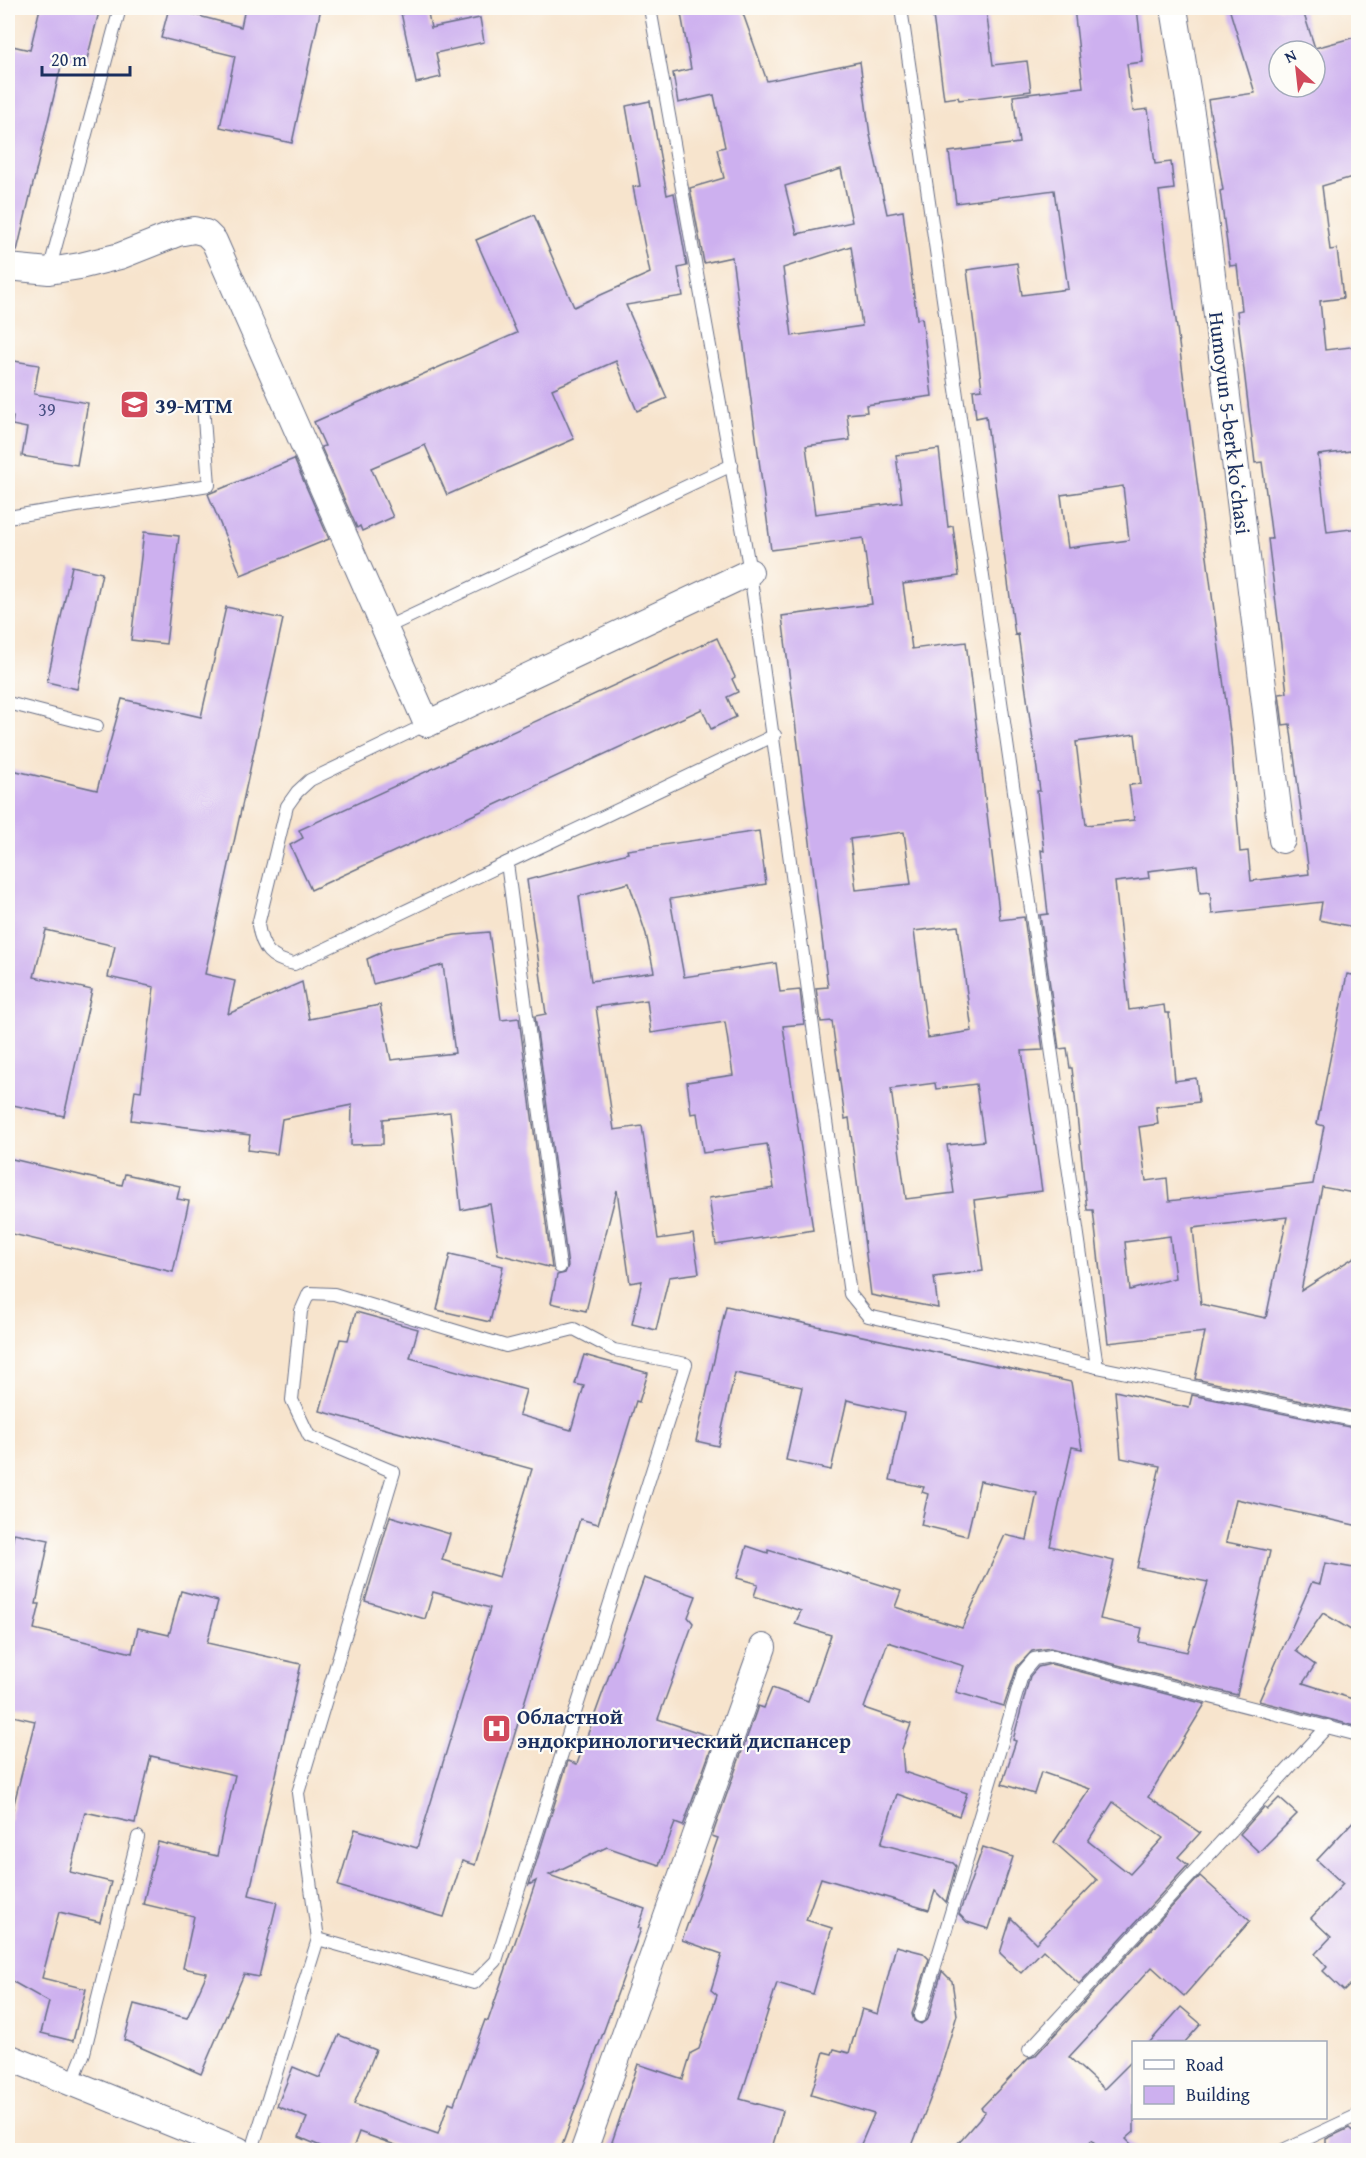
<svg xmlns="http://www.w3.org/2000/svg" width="1366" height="2158" viewBox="0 0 1366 2158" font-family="'Gentium Book Plus',serif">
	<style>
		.building { fill: #cdb0ef; fill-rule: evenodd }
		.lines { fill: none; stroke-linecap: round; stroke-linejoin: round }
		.service-casing { stroke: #686e85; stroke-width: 14 }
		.minor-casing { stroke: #686e85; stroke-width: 28 }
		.service { stroke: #fff; stroke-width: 12 }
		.minor { stroke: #fff; stroke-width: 26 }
		.labels { text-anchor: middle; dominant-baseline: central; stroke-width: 4.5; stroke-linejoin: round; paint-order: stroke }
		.number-label { font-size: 18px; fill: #484f82 }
		.poi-label { font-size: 21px; font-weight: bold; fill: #1b2f5e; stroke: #fdfcf7; text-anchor: start }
		.street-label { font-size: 21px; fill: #1b2f5e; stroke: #fdfcf7 }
	</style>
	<rect width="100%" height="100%" fill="#fdfcf7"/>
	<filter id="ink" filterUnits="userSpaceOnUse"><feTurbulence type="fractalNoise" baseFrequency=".0167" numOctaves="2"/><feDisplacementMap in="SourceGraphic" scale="12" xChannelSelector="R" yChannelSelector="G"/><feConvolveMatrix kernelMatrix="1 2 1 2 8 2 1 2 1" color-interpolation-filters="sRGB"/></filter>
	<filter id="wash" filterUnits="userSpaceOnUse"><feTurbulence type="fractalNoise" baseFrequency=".008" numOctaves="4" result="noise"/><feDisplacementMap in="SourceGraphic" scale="24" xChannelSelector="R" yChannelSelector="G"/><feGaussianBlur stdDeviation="1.35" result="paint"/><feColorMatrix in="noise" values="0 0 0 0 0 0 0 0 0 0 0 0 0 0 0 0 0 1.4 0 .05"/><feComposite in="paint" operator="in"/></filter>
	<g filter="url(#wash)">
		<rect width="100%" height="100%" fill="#f7e4cd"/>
		<g id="blocks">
			<!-- building -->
			<g class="building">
				<polygon points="40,8 100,8 86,63 63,58 17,251 8,250 8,45 30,50"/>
				<polygon points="169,8 192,8 191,14 241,27 245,8 321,8 292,143 220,127 235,56 161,38"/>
				<polygon points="400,8 427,8 431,28 480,18 484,42 436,53 441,77 416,83"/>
				<path d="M680 8H741L767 81 860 62 870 135 887 214 903 211 917 319 922 318 932 396 866 405 867 412 847 414 850 440 806 446 815 514 902 502 896 455 939 449 948 527 953 526 959 576 903 584 912 649 966 642 1000 920 1024 917 1043 1050 1022 1051 1042 1191 974 1200 983 1271 934 1277 938 1308 871 1295 849 1118 845 1119 832 1021 821 1022 816 988 828 987 782 616 872 604 863 538 771 550 732 257 704 263 690 188 724 178 717 149 725 147 714 95 678 103 673 73 691 69ZM841 169 852 222 797 234 785 186ZM851 246 862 326 792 336 783 268ZM904 832 911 884 856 890 850 839ZM958 926 972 1031 928 1038 914 931ZM935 1083 936 1089 976 1084 984 1141 947 1145 954 1193 906 1199 891 1089Z"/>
				<polygon points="932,8 986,8 993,65 1027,61 1031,91 959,100 958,97 944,99"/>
				<path d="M1074 8H1137L1143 62 1127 64 1133 111 1148 109 1155 164 1171 162 1174 189 1159 191 1231 740 1240 852 1248 851 1251 881 1309 874 1290 724 1283 725 1279 694 1287 693 1268 539H1272L1262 462 1255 463 1237 311 1242 310 1237 265 1230 266 1220 191 1223 190 1208 100 1255 93 1229 8H1302L1315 48 1359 36V175L1322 186 1330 250 1337 249 1343 298 1320 301 1325 350 1359 346V450L1318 455 1327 532 1359 528V928L1319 920 1322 902 1212 914 1210 892 1200 893 1197 865 1148 871 1149 878 1115 882 1129 1010 1164 1005 1165 1013H1169L1175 1081 1196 1078 1199 1102 1156 1107 1158 1124 1139 1127 1146 1181 1167 1178 1169 1201 1313 1184 1324 1126 1317 1124 1347 974 1359 976V1194L1322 1187 1301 1291 1359 1254V1413L1195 1379 1205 1332 1108 1343 1093 1210H1087L1072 1068H1070L1067 1048 1059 1049 1040 915 1048 914 1041 850 1044 851 1037 791H1040L1018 634 1015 635 986 416 976 418 973 390 982 389 967 270 1017 263 1022 295 1068 289 1054 190 956 203 949 152 1019 143 1013 96 1083 87ZM1279 51H1315V87H1279ZM1123 486 1129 540 1068 548 1061 495ZM1135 734 1141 784 1129 785 1134 820 1086 825 1076 742ZM1287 1217 1266 1318 1201 1304 1193 1228ZM1170 1236 1175 1278 1130 1290 1125 1242Z"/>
				<polygon points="650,101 667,195 674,193 687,266 678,268 683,296 626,305 667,398 637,411 616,361 552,389 574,439 447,495 425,445 371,468 393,517 362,531 360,526 357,528 321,447 325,446 314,422 517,333 476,240 534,215 574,307 650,273 633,187 640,186 626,106"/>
				<polygon points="8,360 39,365 34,394 88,403 77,465 22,456 27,428 12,425 13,417 8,416"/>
				<polygon points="294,459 329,539 241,575 208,494"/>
				<polygon points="144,532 179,536 166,644 131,640"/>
				<polygon points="72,566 102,573 77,689 47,682"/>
				<polygon points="226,607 283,619 205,974 235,981 228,1014 302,982 309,1019 380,1005 391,1060 455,1053 443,965 373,984 367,959 392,948 455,935 489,932 501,1020 519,1018 552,1268 498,1254 490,1204 461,1210 450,1112 383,1119 383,1144 351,1145 352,1105 282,1119 277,1154 248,1150 250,1135 131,1120 135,1090 141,1091 154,987 108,977 115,946 46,930 34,977 92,990 64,1116 8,1104 8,769 97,790 122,699 201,717"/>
				<polygon points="717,638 735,677 732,679 738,692 727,697 736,717 711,729 702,709 311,890 290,845 303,838 299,830"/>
				<path d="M759 831 766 884 670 899 684 977 776 963 780 992 800 990 804 1024 783 1026 813 1230 716 1245 709 1198 774 1188 767 1144 703 1153 697 1113 691 1114 687 1082 733 1075 725 1022 651 1033 647 1000 596 1007 614 1130 642 1126 658 1239 693 1234 699 1273 669 1277 656 1330 632 1324 642 1281 630 1283 617 1190 586 1311 551 1303 557 1275 565 1273 568 1266 535 1016 546 1014 527 880 628 853 627 850ZM629 883 646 934 654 972 591 981 579 896Z"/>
				<polygon points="8,1158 122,1185 125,1174 180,1186 177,1199 189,1201 173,1272 8,1233"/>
				<polygon points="450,1254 503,1266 490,1322 437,1310"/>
				<polygon points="726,1306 1071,1382 1082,1449 1072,1447 1050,1546 1114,1561 1100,1619 1142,1628 1139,1642 1187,1652 1208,1582 1137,1568 1160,1466 1121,1458 1115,1391 1189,1408 1192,1395 1359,1429 1359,1526 1236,1499 1226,1542 1270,1551 1237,1695 1050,1648 1032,1651 1017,1667 1004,1706 956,1692 964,1666 888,1642 864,1708 911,1724 902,1749 904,1772 967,1793 959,1816 897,1794 881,1844 953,1863 956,1866 946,1902 935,1891 929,1910 821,1878 806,1920 832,1928 813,1994 777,1983 740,2099 783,2111 771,2151 609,2151 638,2064 683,2079 691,2053 699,2049 717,1995 711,1990 722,1954 682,1940 718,1838 712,1836 758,1706 764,1708 772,1688 808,1701 831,1635 795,1624 801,1611 754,1596 758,1584 737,1578 747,1546 768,1553 768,1550 901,1591 895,1607 962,1628 1005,1535 1027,1540 1037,1493 980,1481 967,1536 921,1525 928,1494 922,1492 924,1487 890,1480 904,1413 847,1400 831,1470 786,1460 802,1387 735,1373 718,1446 696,1441"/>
				<polygon points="356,1312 418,1329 410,1358 526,1390 519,1415 571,1430 584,1386 575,1384 584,1355 648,1373 639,1402 636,1401 598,1524 580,1519 475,1865 462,1861 444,1917 338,1886 355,1829 417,1848 490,1608 433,1592 425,1619 365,1601 390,1516 450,1534 442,1560 499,1577 532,1469 320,1411 340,1339 348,1340"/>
				<polygon points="14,1533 49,1540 36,1604 40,1604 34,1629 132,1653 138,1628 169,1635 181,1591 218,1601 207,1643 301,1664 249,1895 277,1902 259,1977 244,1974 201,2074 124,2040 134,2004 187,2018 207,1973 183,1968 194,1916 143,1904 158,1842 217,1856 235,1775 151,1756 135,1823 85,1812 70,1872 111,1882 100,1922 59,1912 42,1978 86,1989 73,2041 41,2033 49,2002 8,1979 8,1827 35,1721 8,1715 8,1566"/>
				<polygon points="1325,1563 1359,1569 1359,1635 1323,1613 1296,1651 1315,1665 1303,1683 1359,1701 1359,1727 1259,1701 1312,1582 1320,1584"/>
				<polygon points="644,1578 696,1596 688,1617 693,1623 658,1719 715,1738 683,1826 675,1823 659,1865 607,1847 549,1875 645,1909 638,1928 641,1929 560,2151 412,2151 359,2132 352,2151 332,2151 299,2137 307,2118 277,2106 293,2067 320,2078 339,2035 376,2050 354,2104 438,2134 449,2102 454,2104 485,2020 488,2021 536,1881 529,1885 568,1761 577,1764"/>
				<path d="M1051 1664 1205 1704 1148 1797 1200 1833 1178 1857 1188 1865 1079 1984 1043 1950 1021 1973 1000 1953 1011 1918 1036 1943 1097 1880 1054 1842 1090 1789 1041 1772 1034 1794 1002 1784 1016 1741 1013 1740 1030 1676 1038 1667ZM1113 1802 1163 1838 1130 1874 1088 1841Z"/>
				<polygon points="1279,1798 1297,1814 1259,1852 1240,1834 1264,1807 1267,1810"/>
				<polygon points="1359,1815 1359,1976 1344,1991 1323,1971 1327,1967 1315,1954 1331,1937 1311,1918 1343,1884 1317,1860"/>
				<polygon points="983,1847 1013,1857 989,1929 967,1922 959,1914"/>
				<polygon points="1200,1876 1250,1921 1184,1996 1152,1967 1069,2057 1104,2089 1134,2059 1134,2132 1126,2139 1138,2151 1102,2151 1092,2140 1081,2151 951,2151 985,2112 981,2108 1029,2058 1035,2056"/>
				<polygon points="896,1946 923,1953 929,1959 912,2014 914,2021 921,2024 928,2019 942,1971 952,1981 957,2015 936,2084 910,2151 858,2151 874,2114 811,2095 824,2052 832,2054 834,2049 849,2053 862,2009 878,2014"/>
				<polygon points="1181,2007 1201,2024 1184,2043 1149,2043"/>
				<polygon points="1349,2128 1359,2137 1359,2151 1326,2151 1326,2139"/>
			</g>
		</g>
	</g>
	<g filter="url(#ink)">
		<use href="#blocks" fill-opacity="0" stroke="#686e85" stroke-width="1.5"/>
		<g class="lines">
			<defs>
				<g id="service">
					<polyline points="650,8 750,572 850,1294 868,1316 1097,1367 1358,1421"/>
					<polyline points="901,8 1097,1367"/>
					<polyline points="49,271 120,8"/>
					<polyline points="8,517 209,485 203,405"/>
					<polyline points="383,629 732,465"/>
					<polyline points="8,703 97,726"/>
					<path d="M427 724 310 780 297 792 287 806 258 925C262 949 270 959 294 964L775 735"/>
					<polyline points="507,863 560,1267"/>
					<polyline points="920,2016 1023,1672 1034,1659 1051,1656 1358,1735"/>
					<polyline points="1029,2050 1328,1726"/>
					<polyline points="72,2083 84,2053 138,1837"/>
					<polyline points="252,2150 318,1939 298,1793 394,1472 309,1436 292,1400 301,1311 309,1293 334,1294 506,1346 574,1329 614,1350 686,1364 496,1961 474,1983 318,1939"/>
					<polyline points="1283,2150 1358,2115"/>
				</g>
				<g id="minor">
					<polyline points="1174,8 1195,138 1282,840"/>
					<polyline points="8,267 49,271 80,266 120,256 178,233 194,230 206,233 214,241 427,724 750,572"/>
					<polyline points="8,2057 238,2150"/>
					<polyline points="584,2150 763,1647"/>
				</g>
			</defs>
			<!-- service casing -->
			<use href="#service" class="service-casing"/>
			<!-- minor casing -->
			<use href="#minor" class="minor-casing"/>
			<!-- service -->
			<use href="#service" class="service"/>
			<!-- minor -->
			<use href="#minor" class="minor"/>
		</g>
	</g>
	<!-- icons -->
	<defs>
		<symbol id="school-square" viewBox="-11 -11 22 22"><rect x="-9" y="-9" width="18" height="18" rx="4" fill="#d1495b" stroke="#fdfcf7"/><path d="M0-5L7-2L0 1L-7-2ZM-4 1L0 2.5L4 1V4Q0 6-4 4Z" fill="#fff"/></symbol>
		<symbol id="hospital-square" viewBox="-11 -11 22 22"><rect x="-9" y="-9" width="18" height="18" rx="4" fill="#d1495b" stroke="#fdfcf7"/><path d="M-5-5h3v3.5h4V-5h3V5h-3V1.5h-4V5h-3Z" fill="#fff"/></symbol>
	</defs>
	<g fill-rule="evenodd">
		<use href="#school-square" x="118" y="388" width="33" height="33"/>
		<use href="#hospital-square" x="480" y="1712" width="33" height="33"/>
	</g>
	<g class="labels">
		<!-- number labels -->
		<g class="number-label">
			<text x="47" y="409">39</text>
		</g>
		<!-- poi labels -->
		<g class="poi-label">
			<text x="155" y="405">39-MTM</text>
			<text x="517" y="1716">Областной<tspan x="517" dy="24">эндокринологический диспансер</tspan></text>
		</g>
		<!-- street labels -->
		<g class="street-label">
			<text transform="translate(1230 423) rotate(83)">Humoyun 5-berk koʻchasi</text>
		</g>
	</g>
	<!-- margin -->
	<rect width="1366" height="2158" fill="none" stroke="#fdfcf7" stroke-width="30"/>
	<!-- legend -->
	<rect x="1132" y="2041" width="195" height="78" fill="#fdfcf7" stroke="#a3aaba" stroke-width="1.5"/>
	<rect x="1144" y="2060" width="30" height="9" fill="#ffffff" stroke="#a3aaba" stroke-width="1.5"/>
	<text x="1186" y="2071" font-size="18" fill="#1b2f5e">Road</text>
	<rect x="1144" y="2086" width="30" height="18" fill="#cdb0ef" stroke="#a3aaba" stroke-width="1.5"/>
	<text x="1186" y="2101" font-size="18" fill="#1b2f5e">Building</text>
	<!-- north arrow -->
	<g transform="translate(1297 69) rotate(333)"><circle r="28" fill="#fdfcf7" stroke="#a3aaba" stroke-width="1.5"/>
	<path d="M0-4.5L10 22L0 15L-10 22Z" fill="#d1495b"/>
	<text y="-9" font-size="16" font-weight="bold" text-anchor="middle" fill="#1b2f5e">N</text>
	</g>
	<!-- scale -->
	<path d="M42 66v9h88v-9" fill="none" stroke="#1b2f5e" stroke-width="3"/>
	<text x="51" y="66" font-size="18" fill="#1b2f5e" stroke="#fdfcf7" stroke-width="4.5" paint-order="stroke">20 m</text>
</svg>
